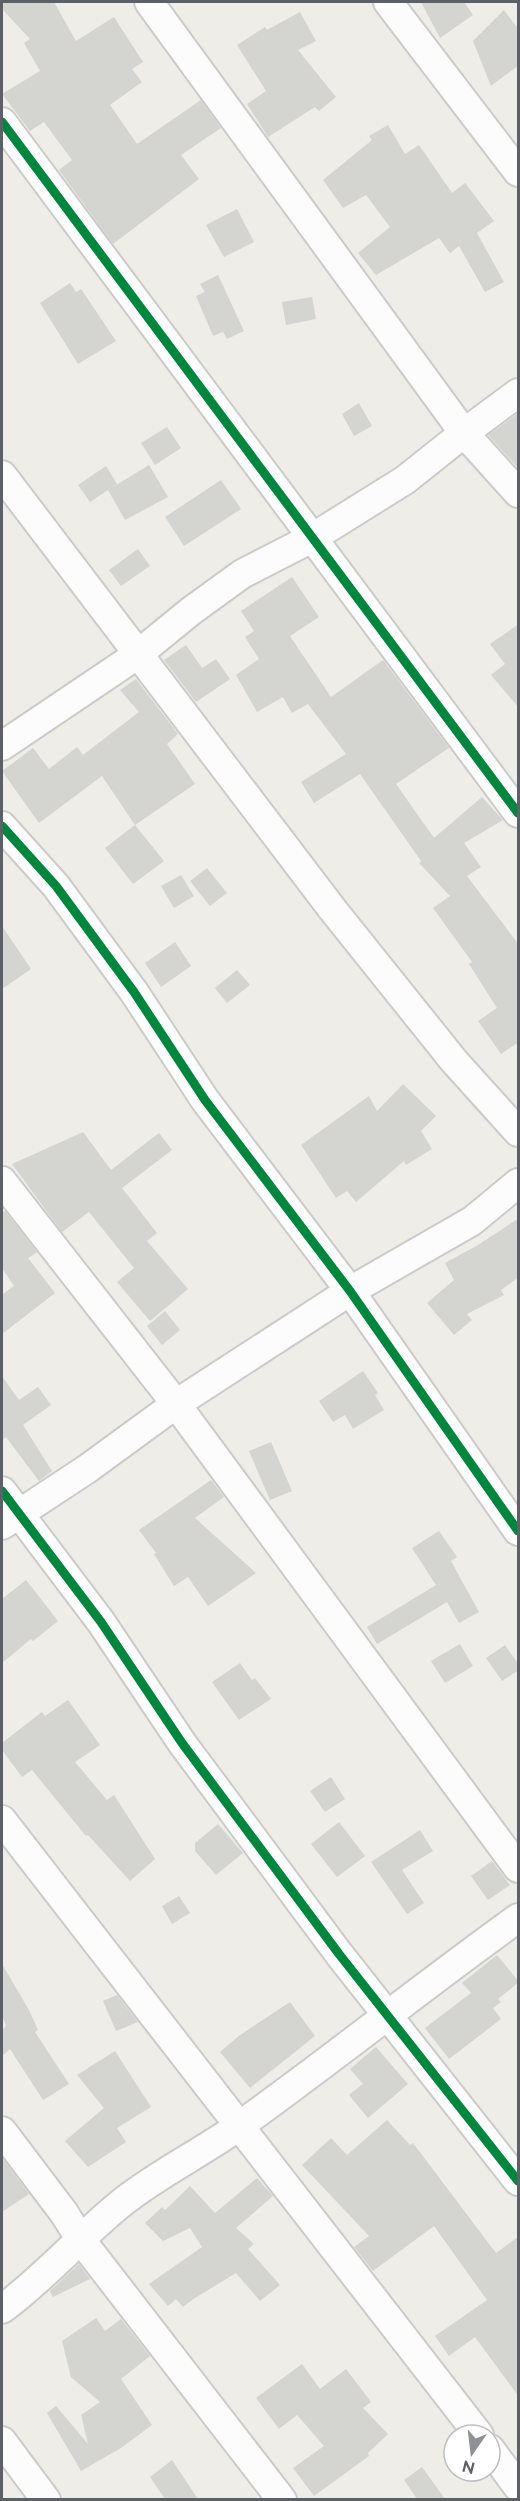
<svg xmlns="http://www.w3.org/2000/svg" width="520" height="2501" viewBox="0 0 520 2501" font-family="Raleway,sans-serif">
	<style>
		.building { fill: #d4d4d1 }
		.lines { fill: none; stroke-linecap: round; stroke-linejoin: round }
		.street-casing { stroke: #cbcbca; stroke-width: 32 }
		.street { stroke: #fcfcfc; stroke-width: 28 }
		.cycleway-casing { stroke: #fff; stroke-width: 13 }
		.cycleway { stroke: #00873e; stroke-width: 9 }
	</style>
	<rect width="100%" height="100%" fill="#eeede8"/>
	<!-- building -->
	<g class="building">
		<polygon points="2,2 54,2 76,41 114,17 143,62 132,69 142,82 110,105 137,144 201,100 221,128 181,155 199,179 113,244 59,170 72,160 44,122 30,131 2,94 40,71 24,43 30,39 2,9"/>
		<polygon points="421,2 464,2 473,15 440,38"/>
		<polygon points="504,10 519,30 519,65 491,86 473,41"/>
		<polygon points="300,12 316,41 298,50 336,97 319,111 315,107 268,137 247,104 266,91 237,45 265,27 267,30"/>
		<polygon points="388,125 405,154 419,145 452,193 465,183 494,221 477,233 504,282 485,292 459,246 450,253 439,238 376,275 358,253 390,227 366,195 343,208 323,180 372,140 369,136"/>
		<polygon points="237,209 254,242 224,257 206,225"/>
		<polygon points="218,275 244,331 227,339 223,332 213,336 196,296 205,292 200,284"/>
		<polygon points="70,283 76,292 81,289 116,341 78,364 40,303"/>
		<polygon points="312,297 316,319 286,325 282,302"/>
		<polygon points="359,403 372,426 354,436 342,414"/>
		<polygon points="519,413 519,469 488,435"/>
		<polygon points="167,427 181,448 155,465 141,443"/>
		<polygon points="149,465 168,497 125,520 108,490"/>
		<polygon points="106,466 117,484 90,502 78,485"/>
		<polygon points="221,480 241,509 184,546 165,517"/>
		<polygon points="138,549 150,566 121,586 109,570"/>
		<polygon points="292,577 319,617 290,636 331,697 383,660 449,748 396,784 434,838 482,797 503,820 464,843 481,867 467,876 519,945 519,1042 501,1054 478,1021 497,1008 469,964 472,962 433,908 450,896 419,863 421,861 360,774 314,803 301,782 346,754 308,704 292,713 283,697 257,712 236,675 259,659 245,637 254,631 241,611"/>
		<polygon points="519,624 519,708 491,675 505,664 490,644"/>
		<polygon points="186,645 202,668 216,659 230,679 196,702 164,660"/>
		<polygon points="136,679 178,734 167,744 195,784 135,825 102,776 39,823 2,771 33,748 49,769 77,747 83,755 139,712 120,690"/>
		<polygon points="135,825 164,861 133,884 105,848"/>
		<polygon points="207,868 227,893 210,906 190,881"/>
		<polygon points="181,875 194,896 174,908 161,886"/>
		<polygon points="2,926 31,969 2,989"/>
		<polygon points="175,942 191,966 161,987 145,963"/>
		<polygon points="237,970 250,985 227,1003 215,988"/>
		<polygon points="403,1084 436,1116 421,1131 432,1149 406,1165 404,1161 356,1202 347,1191 336,1198 301,1145 369,1096 377,1111"/>
		<polygon points="83,1132 111,1170 159,1133 172,1150 122,1188 157,1233 147,1241 188,1289 150,1321 117,1282 134,1268 89,1212 62,1232 12,1164"/>
		<polygon points="5,1211 37,1252 28,1258 55,1293 2,1334 2,1295 14,1286 2,1268 2,1213"/>
		<polygon points="519,1218 519,1277 501,1290 504,1295 467,1314 472,1320 454,1335 427,1303 454,1280 445,1263 478,1245"/>
		<polygon points="165,1311 180,1330 162,1345 147,1326"/>
		<polygon points="363,1371 378,1393 375,1395 384,1410 353,1429 345,1415 333,1422 319,1401"/>
		<polygon points="2,1376 19,1400 38,1387 51,1405 23,1425 52,1471 39,1481 6,1437 2,1440"/>
		<polygon points="271,1442 292,1491 270,1500 249,1451"/>
		<polygon points="211,1480 224,1497 195,1518 256,1573 208,1606 188,1577 174,1586 154,1554 156,1553 139,1530"/>
		<polygon points="439,1531 457,1557 451,1561 479,1612 459,1623 447,1602 377,1644 367,1627 436,1585 412,1548"/>
		<polygon points="26,1580 58,1621 33,1641 31,1639 2,1663 2,1599"/>
		<polygon points="460,1644 473,1666 445,1683 431,1661"/>
		<polygon points="505,1645 519,1665 519,1670 502,1681 486,1658"/>
		<polygon points="240,1663 252,1680 255,1678 271,1699 239,1720 212,1682"/>
		<polygon points="68,1700 100,1745 75,1762 107,1800 114,1795 155,1859 130,1881 88,1835 86,1836 32,1770 22,1777 2,1750 2,1743 42,1712 45,1716"/>
		<polygon points="331,1777 345,1799 325,1812 310,1791"/>
		<polygon points="339,1822 365,1856 337,1877 311,1844"/>
		<polygon points="218,1824 243,1853 216,1875 195,1851 195,1843"/>
		<polygon points="420,1830 433,1851 402,1870 424,1903 407,1914 371,1862"/>
		<polygon points="492,1861 510,1885 488,1900 471,1876"/>
		<polygon points="179,1896 190,1913 172,1924 162,1906"/>
		<polygon points="497,1955 519,1982 498,1999 501,2002 493,2008 501,2019 449,2059 425,2028 471,1993 462,1983"/>
		<polygon points="2,1964 29,2010 38,2030 35,2032 69,2084 43,2100 10,2049 2,2056 2,2030 6,2026 2,2015"/>
		<polygon points="117,1995 138,2022 116,2031 103,2001"/>
		<polygon points="290,2002 315,2036 250,2088 220,2052 240,2035"/>
		<polygon points="376,2047 408,2084 368,2118 349,2095 363,2084 350,2069"/>
		<polygon points="115,2051 151,2107 117,2128 126,2142 88,2167 65,2141 104,2108 77,2075"/>
		<polygon points="387,2120 410,2145 413,2143 496,2253 519,2236 519,2397 475,2337 449,2356 435,2336 487,2300 434,2226 373,2271 354,2247 369,2236 302,2165 331,2138 347,2155"/>
		<polygon points="2,2158 29,2194 2,2212"/>
		<polygon points="257,2178 273,2196 236,2228 254,2244 248,2249 280,2285 260,2301 236,2273 195,2298 183,2307 176,2299 168,2306 149,2284 202,2247 190,2228 163,2241 145,2223 162,2207 165,2210 190,2186 215,2213"/>
		<polygon points="79,2264 90,2279 53,2297 50,2291"/>
		<polygon points="96,2318 105,2331 121,2319 150,2356 121,2379 152,2425 121,2448 81,2471 47,2413 56,2406 88,2444 81,2415 100,2402 71,2377 62,2341"/>
		<polygon points="302,2364 320,2389 346,2369 371,2402 363,2408 388,2434 368,2453 369,2456 314,2496 293,2468 324,2446 297,2415 279,2429 256,2398"/>
		<polygon points="172,2460 198,2499 165,2499 150,2477"/>
		<polygon points="422,2467 445,2499 417,2499 404,2480"/>
	</g>
	<g class="lines">
		<defs>
			<g id="street">
				<polyline points="149,2 464,433 518,493"/>
				<polyline points="388,2 518,172"/>
				<polyline points="2,122 518,813"/>
				<polyline points="2,475 333,910 454,1061 518,1132"/>
				<polyline points="2,746 137,655 191,611 242,574 312,538 405,480 464,433 518,393"/>
				<polyline points="2,826 56,886 134,992 205,1100 350,1291 518,1531"/>
				<polyline points="2,1181 176,1404 518,1868"/>
				<polyline points="2,1491 101,1622 182,1743 339,1954 518,2181"/>
				<polyline points="2,1525 87,1469 176,1404 350,1291 472,1221 518,1183"/>
				<polyline points="2,1820 479,2435"/>
				<polyline points="2,2131 64,2213 81,2240 282,2500"/>
				<path d="M2 2309C46 2277 81 2235 124 2201 161 2172 203 2152 242 2124 335 2057 425 1985 518 1918"/>
				<polyline points="2,2441 46,2500"/>
				<polyline points="490,2449 518,2487"/>
			</g>
		</defs>
		<!-- street casing -->
		<use href="#street" class="street-casing"/>
		<!-- street -->
		<use href="#street" class="street"/>
		<defs>
			<g id="cycleway">
				<polyline points="2,122 518,813"/>
				<polyline points="2,826 56,886 134,992 205,1100 350,1291 518,1531"/>
				<polyline points="2,1491 101,1622 182,1743 339,1954 518,2181"/>
			</g>
		</defs>
		<!-- cycleway casing -->
		<use href="#cycleway" class="cycleway-casing"/>
		<!-- cycleway -->
		<use href="#cycleway" class="cycleway"/>
	</g>
	<!-- border -->
	<rect width="520" height="2501" fill="none" stroke="#5d6066" stroke-width="6"/>
	<!-- north arrow -->
	<g transform="translate(472 2453) rotate(194)"><circle r="28" fill="#ffffff" stroke="#bebfc2" stroke-width="1.5"/>
	<path d="M0-4.5L10 22L0 15L-10 22Z" fill="#909194"/>
	<text y="-9" font-size="16" font-weight="bold" text-anchor="middle" fill="#5d6066">N</text>
	</g>
</svg>
